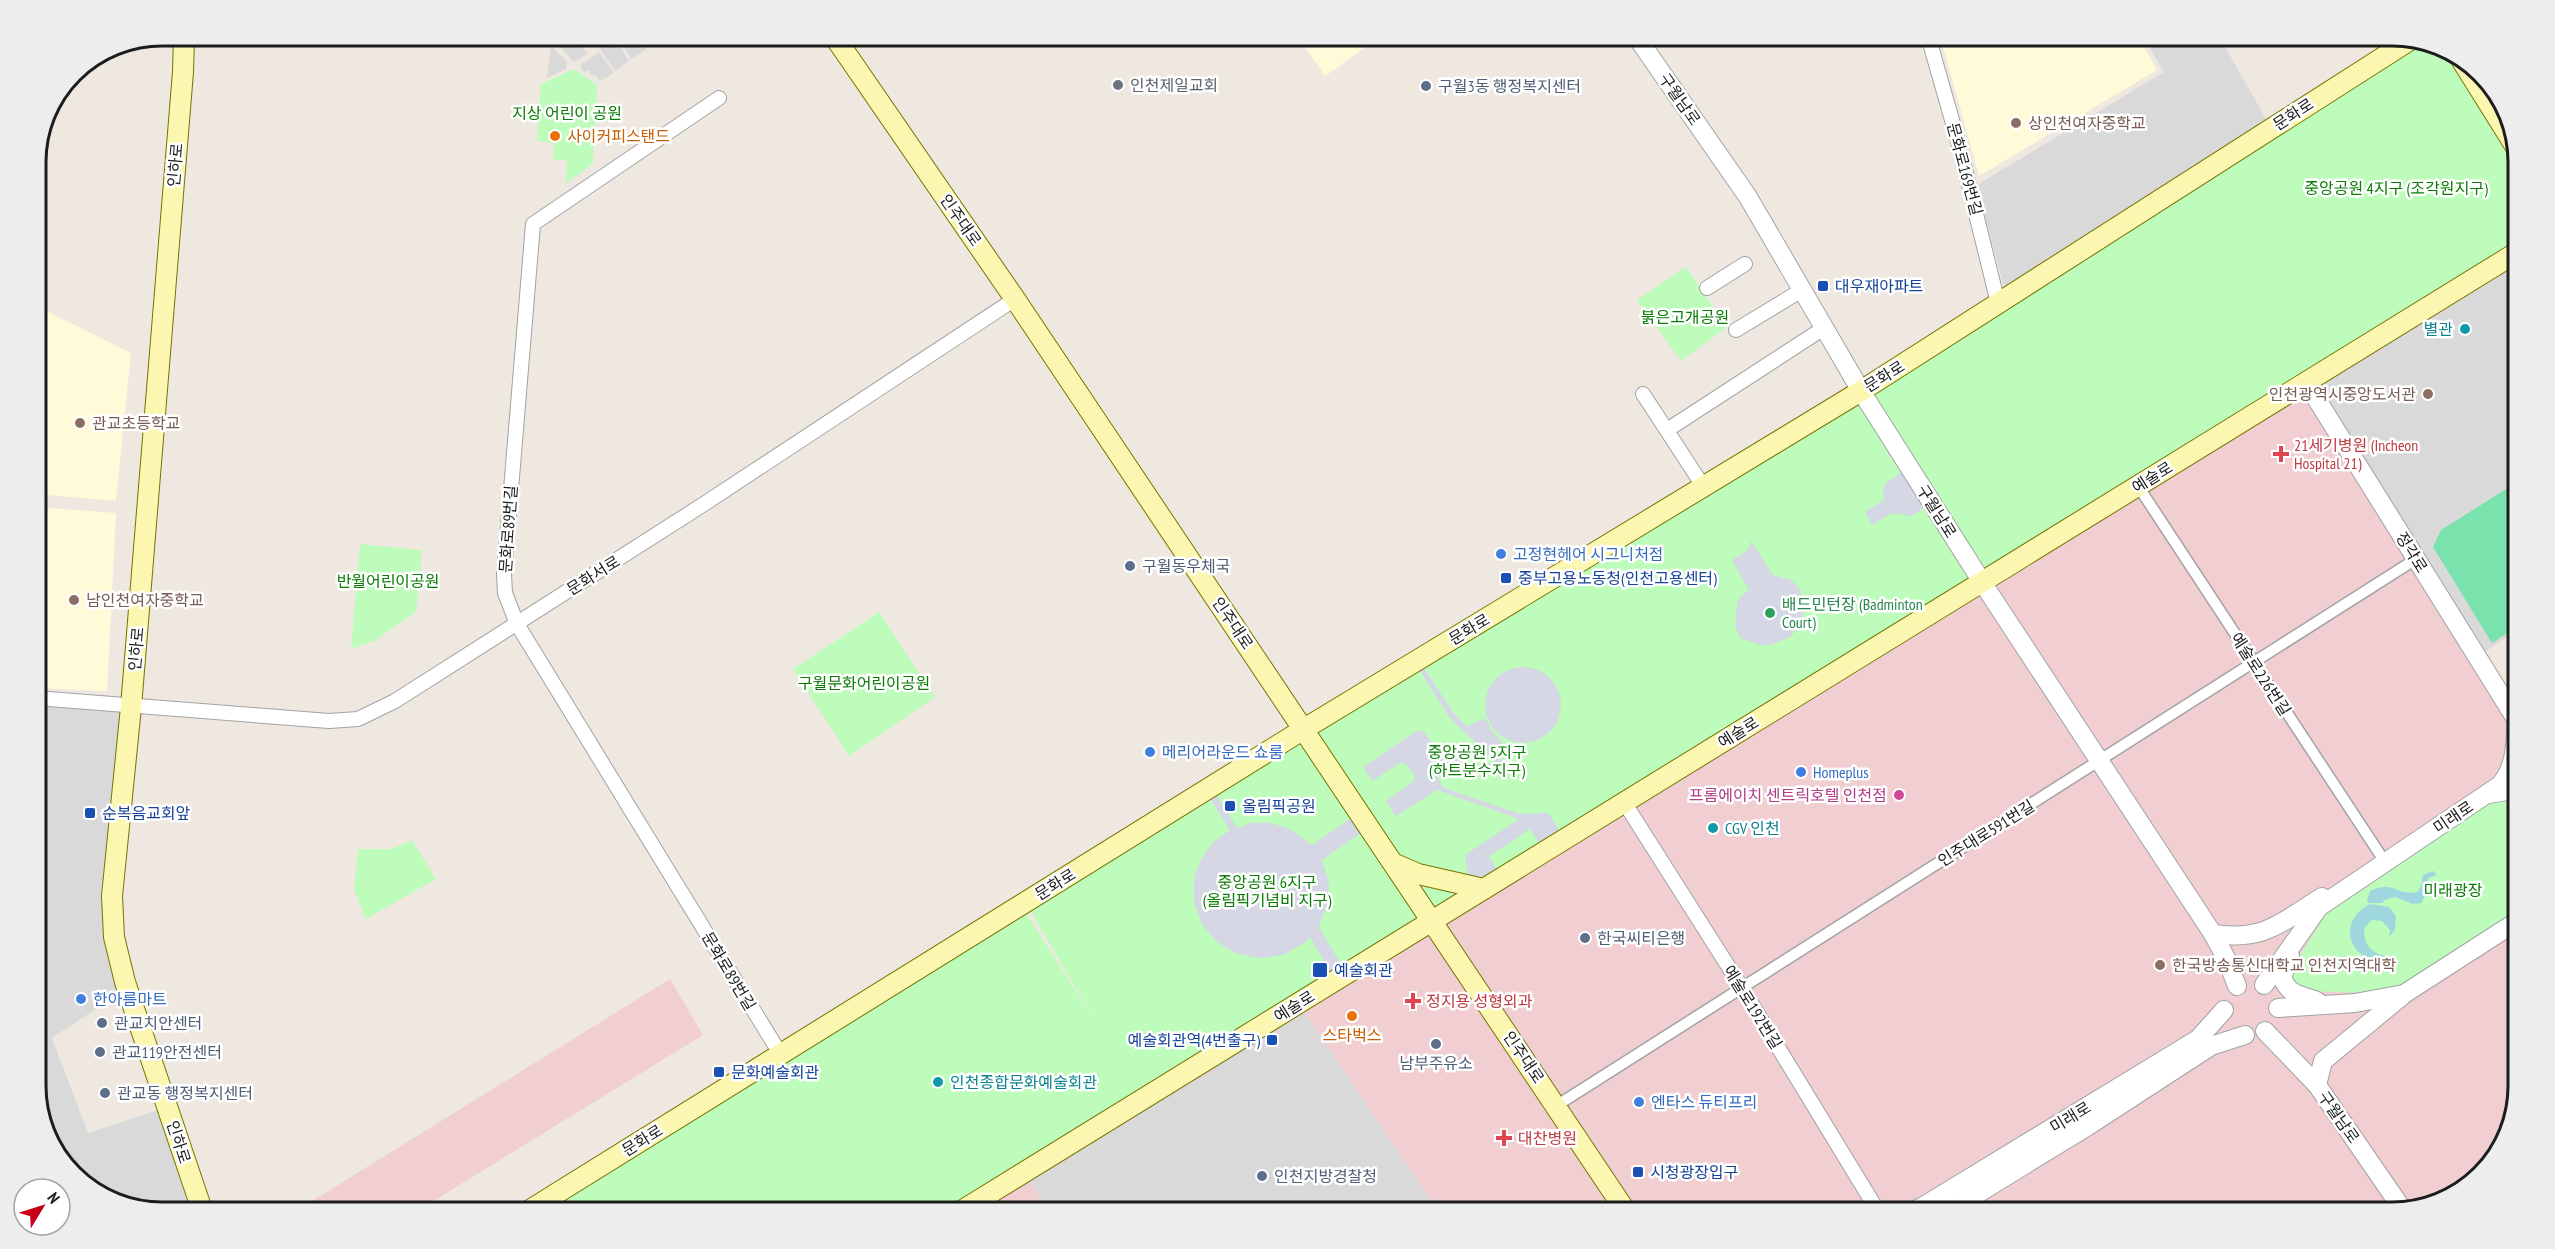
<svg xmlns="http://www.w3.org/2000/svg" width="2555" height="1249" viewBox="0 0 2555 1249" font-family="'PT Sans Narrow','Noto Sans KR',sans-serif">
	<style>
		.residential { fill: #dad9d9 }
		.commercial { fill: #f0ced1 }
		.education { fill: #fffad8 }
		.park { fill: #bdfcba }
		.pitch { fill: #7ae2ad }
		.plaza { fill: #d5d7e4 }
		.water { fill: #9ed8de }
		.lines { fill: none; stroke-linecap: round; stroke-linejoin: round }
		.pedestrian-casing { stroke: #a3a3a3; stroke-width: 13 }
		.minor-casing { stroke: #a3a3a3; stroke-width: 16 }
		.tertiary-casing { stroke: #a3a3a3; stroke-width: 20 }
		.secondary-casing { stroke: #757400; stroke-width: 22 }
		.pedestrian { stroke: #fff; stroke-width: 10 }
		.minor { stroke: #fff; stroke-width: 14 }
		.tertiary { stroke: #fff; stroke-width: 18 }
		.secondary { stroke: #fcf7b0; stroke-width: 20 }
		.worship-dot { fill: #6b7280; stroke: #fff; stroke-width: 2 }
		.service-dot { fill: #5c6f8a; stroke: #fff; stroke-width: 2 }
		.education-dot { fill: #8d6e63; stroke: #fff; stroke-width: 2 }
		.food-dot { fill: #e8710a; stroke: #fff; stroke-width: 2 }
		.transit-dot { fill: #1a4fb4; stroke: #fff; stroke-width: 2 }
		.culture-dot { fill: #0f9aa8; stroke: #fff; stroke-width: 2 }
		.health-dot { fill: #e0444e; stroke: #fff; stroke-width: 2 }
		.shop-dot { fill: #3f7fe0; stroke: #fff; stroke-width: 2 }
		.leisure-dot { fill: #2e9e5b; stroke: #fff; stroke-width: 2 }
		.hotel-dot { fill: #d1479c; stroke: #fff; stroke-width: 2 }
		.labels { text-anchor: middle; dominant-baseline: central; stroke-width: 5; stroke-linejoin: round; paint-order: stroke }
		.worship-label { font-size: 16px; fill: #5b616d; stroke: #fff; text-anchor: start }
		.service-label { font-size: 16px; fill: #4e5e75; stroke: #fff; text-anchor: start }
		.street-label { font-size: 16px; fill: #1c1c1c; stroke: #fff }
		.park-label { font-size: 16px; fill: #0b7d06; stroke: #fff }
		.education-label { font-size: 16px; fill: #785e54; stroke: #fff; text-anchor: start }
		.food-label { font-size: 16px; fill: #c56008; stroke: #fff; text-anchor: start }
		.transit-label { font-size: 16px; fill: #164399; stroke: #fff; text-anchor: start }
		.culture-label { font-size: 16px; fill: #0d838f; stroke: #fff; text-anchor: start }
		.health-label { font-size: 16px; fill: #be3a42; stroke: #fff; text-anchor: start }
		.shop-label { font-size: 16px; fill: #366cbe; stroke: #fff; text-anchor: start }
		.leisure-label { font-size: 16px; fill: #27864d; stroke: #fff; text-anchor: start }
		.hotel-label { font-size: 16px; fill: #b23c85; stroke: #fff; text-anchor: end }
		.rim { fill: none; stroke: #1c1c1c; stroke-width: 3 }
	</style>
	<rect width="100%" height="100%" fill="#eee8e1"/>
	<!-- residential -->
	<g class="residential">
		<polygon points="562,36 576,36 587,54 574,62 554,40"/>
		<polygon points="623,36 638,36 646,50 631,59 619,38"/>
		<polygon points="2143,36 2223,36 2220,38 2269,124 2009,287 2003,284 1977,185 2164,72"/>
		<polygon points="616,40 629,61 615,71 600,49"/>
		<polygon points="551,45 567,62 566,69 547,78"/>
		<polygon points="599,52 614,73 600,81 596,75 592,76 588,70 584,72 580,65"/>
		<polygon points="2519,251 2519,629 2477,657 2306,382"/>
		<polygon points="36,698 131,707 112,896 128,988 52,1038 88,1133 167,1107 203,1213 162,1213 107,1200 57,1157 36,1096"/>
		<polygon points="1298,1003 1438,1209 1431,1213 1050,1213 1024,1172"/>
	</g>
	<!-- commercial -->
	<g class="commercial">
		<polygon points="2306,382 2519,724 2519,1087 2506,1142 2463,1192 2393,1213 1440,1213 1298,1003"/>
		<polygon points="670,979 703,1035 414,1213 293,1213"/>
		<polygon points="1024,1172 1050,1213 958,1213"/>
	</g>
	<!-- education -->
	<g class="education">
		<polygon points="1297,36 1382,36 1325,76"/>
		<polygon points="1940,36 2138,36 2157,70 1979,176"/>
		<polygon points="36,303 56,316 131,353 116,501 36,494"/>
		<polygon points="36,507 116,513 107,691 36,688"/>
	</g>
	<!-- park -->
	<g class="park">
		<polygon points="2410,40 2448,49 2498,92 2519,154 2519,251 958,1213 534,1213 1024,910 1097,1024 1028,907 1313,731 1859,399 1869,404 1879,380"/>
		<polygon points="574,69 597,85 593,164 565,184 567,160 553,160 554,143 537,141 541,84"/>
		<polygon points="1686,267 1727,327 1681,361 1637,300"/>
		<polygon points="360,544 422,550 416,612 374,641 351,649"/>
		<polygon points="879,612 935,697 849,756 793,669"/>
		<polygon points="2519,789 2519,920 2404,994 2301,991 2293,983 2290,972 2340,891 2487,794"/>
		<polygon points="412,840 436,879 366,919 354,890 358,849 391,849"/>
	</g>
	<!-- pitch -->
	<polygon class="pitch" points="2519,481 2519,625 2492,643 2433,547 2441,530"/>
	<!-- plaza -->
	<g class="plaza">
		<polygon points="1909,467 1932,503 1911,516 1892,513 1872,525 1865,512 1884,500 1883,491 1886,483"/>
		<polygon points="1751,541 1773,575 1791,580 1800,589 1805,610 1797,629 1790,637 1771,645 1760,645 1740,638 1735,626 1737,605 1739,598 1749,590 1732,560 1748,550"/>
		<polygon points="1422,665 1453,712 1467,726 1485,718 1493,733 1503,741 1494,751 1504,762 1512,761 1515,765 1440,773 1438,778 1444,788 1520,814 1548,813 1565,839 1544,852 1530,829 1489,856 1501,878 1471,897 1465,855 1519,819 1437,790 1396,816 1386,801 1414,781 1415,776 1407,765 1400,763 1372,781 1363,767 1418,730 1423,731 1443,756 1450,751 1454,757 1460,752 1470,765 1496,763 1449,717 1417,666"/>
		<circle cx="1523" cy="705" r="38"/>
		<polygon points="1214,791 1237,828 1250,823 1271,823 1290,829 1312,845 1353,817 1362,832 1322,860 1329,882 1327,905 1319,927 1346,973 1335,980 1310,937 1303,944 1283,955 1260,958 1237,954 1217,942 1202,924 1194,902 1194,878 1201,859 1213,842 1230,830 1208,795"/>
	</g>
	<!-- water -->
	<g class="water">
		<path d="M2433 871 2437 875 2428 878 2427 893 2421 903 2413 904 2395 897 2385 900 2382 903H2368L2367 901 2370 891C2394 880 2395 896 2417 892L2421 886 2423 875Z"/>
		<path d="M2370 904 2389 907 2396 916 2395 930 2389 937 2390 930 2382 921 2371 920 2364 929C2364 947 2373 955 2390 956 2354 971 2332 923 2370 904Z"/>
	</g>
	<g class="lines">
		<defs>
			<g id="pedestrian">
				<polyline points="2138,486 2385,862"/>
				<polyline points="1556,1106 2416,559"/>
			</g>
			<g id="minor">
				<polyline points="1928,36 1958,141 1998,303"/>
				<polyline points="719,98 533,224 504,574 505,593 517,624 781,1055"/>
				<polyline points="1707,288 1745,264"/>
				<polyline points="1736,330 1802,290"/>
				<polyline points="1643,394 1703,486"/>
				<polyline points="1667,430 1824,328"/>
				<polyline points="36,698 329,721 358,719 395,701 704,504 1015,299"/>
				<polyline points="1624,802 1742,988 1879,1213"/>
			</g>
			<g id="tertiary">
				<polyline points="1636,36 1748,197 1861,391 1982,582 2213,934 2227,960 2237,986"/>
				<polyline points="2306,382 2519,724"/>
				<polyline points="2488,794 2519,789"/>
				<path d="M2213 934C2265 941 2280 923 2322 897"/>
				<path d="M2290 956 2282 978C2291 997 2300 994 2317 1001"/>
				<path d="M2264 985 2319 907 2500 785C2516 766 2515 746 2517 721"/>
				<polyline points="2278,1008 2355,1003 2404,994 2519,920"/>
				<polyline points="2265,1031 2317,1085 2403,1210"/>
				<polyline points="2317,1085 2323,1061 2402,996"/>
				<polyline points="1908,1213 1922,1207 2198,1039 2224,1010"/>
				<polyline points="1946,1213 2088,1126 2211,1046 2245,1035"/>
			</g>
			<g id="secondary">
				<polyline points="184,36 183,72 131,707 112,896 114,937 125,982 203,1213"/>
				<polyline points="834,36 1015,299 1627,1213"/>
				<polyline points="2462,61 2517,149"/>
				<polyline points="1395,864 1418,874 1484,889"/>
				<polyline points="525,1213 1304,729 1861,391 2410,40"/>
				<polyline points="958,1213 2519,251"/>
			</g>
		</defs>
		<!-- pedestrian casing -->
		<use href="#pedestrian" class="pedestrian-casing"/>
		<!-- minor casing -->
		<use href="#minor" class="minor-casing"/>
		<!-- tertiary casing -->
		<use href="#tertiary" class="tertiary-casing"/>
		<!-- secondary casing -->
		<use href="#secondary" class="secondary-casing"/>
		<!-- pedestrian -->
		<use href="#pedestrian" class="pedestrian"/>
		<!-- minor -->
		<use href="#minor" class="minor"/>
		<!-- tertiary -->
		<use href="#tertiary" class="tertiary"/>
		<!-- secondary -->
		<use href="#secondary" class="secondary"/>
	</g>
	<!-- markers -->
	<circle class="worship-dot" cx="1118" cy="85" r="6"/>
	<g class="service-dot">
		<circle cx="1426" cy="86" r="6"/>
		<circle cx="1130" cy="566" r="6"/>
		<circle cx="1585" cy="938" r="6"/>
		<circle cx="102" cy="1023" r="6"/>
		<circle cx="1436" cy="1044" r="6"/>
		<circle cx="100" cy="1052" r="6"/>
		<circle cx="105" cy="1093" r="6"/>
		<circle cx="1262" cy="1176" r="6"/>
	</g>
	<g class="education-dot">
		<circle cx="2016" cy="123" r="6"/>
		<circle cx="2428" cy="394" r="6"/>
		<circle cx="80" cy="423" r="6"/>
		<circle cx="74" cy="600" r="6"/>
		<circle cx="2160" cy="965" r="6"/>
	</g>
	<g class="food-dot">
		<circle cx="555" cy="136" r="6"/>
		<circle cx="1352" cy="1016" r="6"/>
	</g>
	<g class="transit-dot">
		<rect x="1817" y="280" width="12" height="12" rx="3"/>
		<rect x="1500" y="572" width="12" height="12" rx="3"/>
		<rect x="1224" y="800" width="12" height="12" rx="3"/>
		<rect x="84" y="807" width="12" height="12" rx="3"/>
		<rect x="1312" y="962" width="16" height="16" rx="3"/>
		<rect x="1266" y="1034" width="12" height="12" rx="3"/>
		<rect x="713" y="1066" width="12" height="12" rx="3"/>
		<rect x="1632" y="1166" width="12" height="12" rx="3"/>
	</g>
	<g class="culture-dot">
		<circle cx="2465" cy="329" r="6"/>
		<circle cx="1713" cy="828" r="6"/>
		<circle cx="938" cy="1082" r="6"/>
	</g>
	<g class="health-dot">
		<path d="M2278 445h6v6h6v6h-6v6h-6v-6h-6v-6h6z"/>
		<path d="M1410 992h6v6h6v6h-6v6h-6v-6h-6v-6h6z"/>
		<path d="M1501 1129h6v6h6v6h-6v6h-6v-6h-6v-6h6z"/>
	</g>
	<g class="shop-dot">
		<circle cx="1501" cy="554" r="6"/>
		<circle cx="1150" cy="752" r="6"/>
		<circle cx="1801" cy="772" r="6"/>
		<circle cx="81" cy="999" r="6"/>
		<circle cx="1639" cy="1102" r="6"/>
	</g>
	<circle class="leisure-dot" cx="1770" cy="613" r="6"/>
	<circle class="hotel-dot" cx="1899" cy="795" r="6"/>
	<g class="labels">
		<!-- worship labels -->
		<g class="worship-label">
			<text x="1130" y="85">인천제일교회</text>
		</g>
		<!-- service labels -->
		<g class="service-label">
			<text x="1438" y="86">구월3동 행정복지센터</text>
			<text x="1142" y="566">구월동우체국</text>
			<text x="1597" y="938">한국씨티은행</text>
			<text x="114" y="1023">관교치안센터</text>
			<text x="112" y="1052">관교119안전센터</text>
			<text x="1436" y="1063" text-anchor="middle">남부주유소</text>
			<text x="117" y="1093">관교동 행정복지센터</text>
			<text x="1274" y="1176">인천지방경찰청</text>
		</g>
		<!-- street labels -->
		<g class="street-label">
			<text transform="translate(1680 99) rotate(55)">구월남로</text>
			<text transform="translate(2293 114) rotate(-33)">문화로</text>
			<text transform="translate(175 165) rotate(-85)">인하로</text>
			<text transform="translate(1965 169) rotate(75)">문화로169번길</text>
			<text transform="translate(961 220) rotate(55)">인주대로</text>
			<text transform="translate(1884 376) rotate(-32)">문화로</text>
			<text transform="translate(2152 477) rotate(-32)">예술로</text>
			<text transform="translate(1937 511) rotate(58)">구월남로</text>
			<text transform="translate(508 529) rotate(-86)">문화로89번길</text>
			<text transform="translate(2412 552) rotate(58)">정각로</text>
			<text transform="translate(593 575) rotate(-32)">문화서로</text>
			<text transform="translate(1233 623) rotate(56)">인주대로</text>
			<text transform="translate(1469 629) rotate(-31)">문화로</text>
			<text transform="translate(136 649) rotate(-85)">인하로</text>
			<text transform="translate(2261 674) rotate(57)">예술로226번길</text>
			<text transform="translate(1738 732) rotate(-32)">예술로</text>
			<text transform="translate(2453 817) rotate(-34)">미래로</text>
			<text transform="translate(1986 833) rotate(-32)">인주대로591번길</text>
			<text transform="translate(1055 884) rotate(-32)">문화로</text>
			<text transform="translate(729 971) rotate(59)">문화로89번길</text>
			<text transform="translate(1294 1006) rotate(-32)">예술로</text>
			<text transform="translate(1753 1007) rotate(58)">예술로192번길</text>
			<text transform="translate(1524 1057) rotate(56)">인주대로</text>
			<text transform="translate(2070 1117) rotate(-31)">미래로</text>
			<text transform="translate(2339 1117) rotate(55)">구월남로</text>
			<text transform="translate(642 1140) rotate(-32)">문화로</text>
			<text transform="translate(179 1142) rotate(72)">인하로</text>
		</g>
		<!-- park labels -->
		<g class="park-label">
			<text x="567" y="113">지상 어린이 공원</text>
			<text x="2396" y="188">중앙공원 4지구 (조각원지구)</text>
			<text x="1685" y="317">붉은고개공원</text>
			<text x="388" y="581">반월어린이공원</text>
			<text x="864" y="683">구월문화어린이공원</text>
			<text x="1477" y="752">중앙공원 5지구<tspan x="1477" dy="18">(하트분수지구)</tspan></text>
			<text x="1267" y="882">중앙공원 6지구<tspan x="1267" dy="18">(올림픽기념비 지구)</tspan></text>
			<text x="2453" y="890">미래광장</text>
		</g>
		<!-- education labels -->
		<g class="education-label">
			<text x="2028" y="123">상인천여자중학교</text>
			<text x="2416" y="394" text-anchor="end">인천광역시중앙도서관</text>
			<text x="92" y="423">관교초등학교</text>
			<text x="86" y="600">남인천여자중학교</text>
			<text x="2172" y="965">한국방송통신대학교 인천지역대학</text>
		</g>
		<!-- food labels -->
		<g class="food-label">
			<text x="567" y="136">사이커피스탠드</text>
			<text x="1352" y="1035" text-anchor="middle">스타벅스</text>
		</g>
		<!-- transit labels -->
		<g class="transit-label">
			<text x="1835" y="286">대우재아파트</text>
			<text x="1518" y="578">중부고용노동청(인천고용센터)</text>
			<text x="1242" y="806">올림픽공원</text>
			<text x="102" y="813">순복음교회앞</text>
			<text x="1334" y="970">예술회관</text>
			<text x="1260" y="1040" text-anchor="end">예술회관역(4번출구)</text>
			<text x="731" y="1072">문화예술회관</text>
			<text x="1650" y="1172">시청광장입구</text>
		</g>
		<!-- culture labels -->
		<g class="culture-label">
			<text x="2453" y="329" text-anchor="end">별관</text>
			<text x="1725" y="828">CGV 인천</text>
			<text x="950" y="1082">인천종합문화예술회관</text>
		</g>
		<!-- health labels -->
		<g class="health-label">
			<text x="2294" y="445">21세기병원 (Incheon<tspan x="2294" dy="18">Hospital 21)</tspan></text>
			<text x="1426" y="1001">정지용 성형외과</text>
			<text x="1518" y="1138">대찬병원</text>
		</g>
		<!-- shop labels -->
		<g class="shop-label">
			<text x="1513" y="554">고정현헤어 시그니처점</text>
			<text x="1162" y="752">메리어라운드 쇼룸</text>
			<text x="1813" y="772">Homeplus</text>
			<text x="93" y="999">한아름마트</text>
			<text x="1651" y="1102">엔타스 듀티프리</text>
		</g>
		<!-- leisure labels -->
		<g class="leisure-label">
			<text x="1782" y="604">배드민턴장 (Badminton<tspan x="1782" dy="18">Court)</tspan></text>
		</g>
		<!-- hotel labels -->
		<g class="hotel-label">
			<text x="1887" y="795">프롬에이치 센트릭호텔 인천점</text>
		</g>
	</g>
	<!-- crop -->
	<path d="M0 0H2555V1249H0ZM162 46H2392A116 116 0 0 1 2508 162V1086A116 116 0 0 1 2392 1202H162A116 116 0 0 1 46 1086V162A116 116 0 0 1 162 46Z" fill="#ededed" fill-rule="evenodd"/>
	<path class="rim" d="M162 46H2392A116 116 0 0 1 2508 162V1086A116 116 0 0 1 2392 1202H162A116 116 0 0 1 46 1086V162A116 116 0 0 1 162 46Z"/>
	<!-- north arrow -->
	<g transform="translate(42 1207) rotate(52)"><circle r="28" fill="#ffffff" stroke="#a4a4a4" stroke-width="1.5"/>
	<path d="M0-4.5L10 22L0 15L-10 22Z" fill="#c70019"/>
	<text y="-9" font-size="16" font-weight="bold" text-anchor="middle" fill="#1c1c1c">N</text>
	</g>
</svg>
